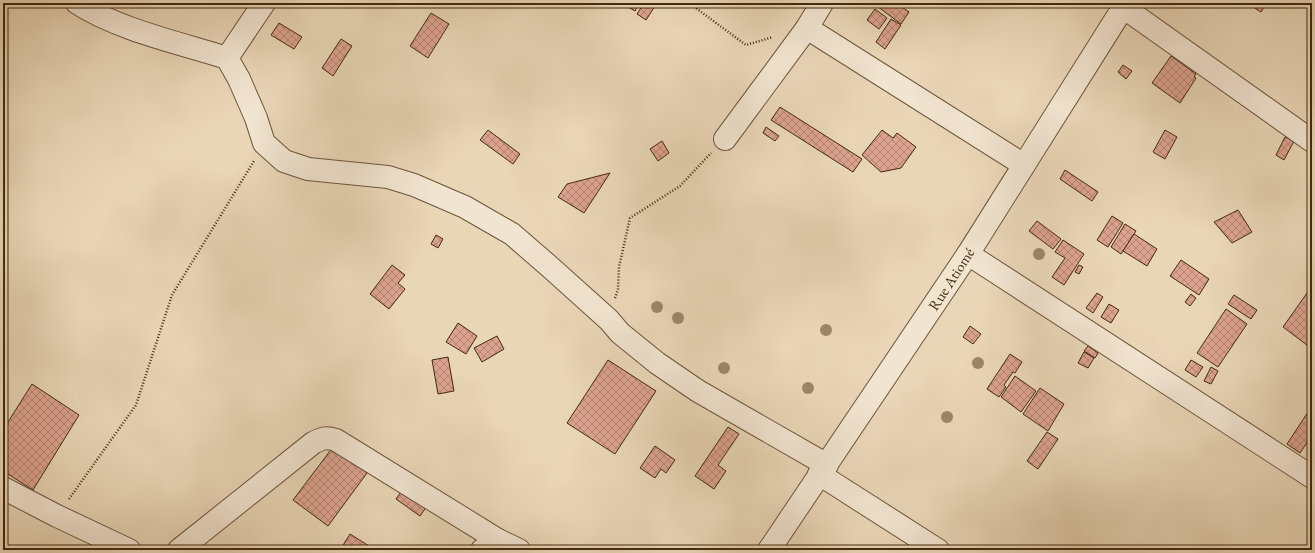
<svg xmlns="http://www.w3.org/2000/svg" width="1315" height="553" viewBox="0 0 1315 553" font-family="'EB Garamond',serif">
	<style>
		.building { fill: url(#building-cross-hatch); stroke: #422a0f }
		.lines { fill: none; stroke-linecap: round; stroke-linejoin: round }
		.minor-casing { stroke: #6c5539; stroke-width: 24 }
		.path { stroke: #422a0f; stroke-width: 2.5; stroke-dasharray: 1 2; stroke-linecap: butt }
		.minor { stroke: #f1e4d0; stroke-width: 22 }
		.tree { fill: #9a8768 }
		.labels { text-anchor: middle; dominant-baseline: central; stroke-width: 3; stroke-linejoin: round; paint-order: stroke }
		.street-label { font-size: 15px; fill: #422a0f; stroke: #f1e4d0 }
	</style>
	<defs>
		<pattern id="building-cross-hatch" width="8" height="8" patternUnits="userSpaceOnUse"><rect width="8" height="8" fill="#dca290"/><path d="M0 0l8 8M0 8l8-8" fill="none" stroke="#b48474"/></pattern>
	</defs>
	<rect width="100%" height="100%" fill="#e9d6b7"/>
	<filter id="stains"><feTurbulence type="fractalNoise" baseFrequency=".005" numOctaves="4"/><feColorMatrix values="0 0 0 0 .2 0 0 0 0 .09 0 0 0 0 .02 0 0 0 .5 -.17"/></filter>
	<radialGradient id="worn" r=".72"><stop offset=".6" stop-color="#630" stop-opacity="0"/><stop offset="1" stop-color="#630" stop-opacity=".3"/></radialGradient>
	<!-- building -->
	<g class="building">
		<polygon points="621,3 639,3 635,11"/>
		<polygon points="644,3 650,3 655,6 646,20 637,14"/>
		<polygon points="879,3 896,3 909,12 901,24 877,6"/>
		<polygon points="1247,3 1266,3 1261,12"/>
		<polygon points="875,9 887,18 879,29 867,20"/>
		<polygon points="431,13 449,24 428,58 410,46"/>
		<polygon points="891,19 901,25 885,49 876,42"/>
		<polygon points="279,23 302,37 294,49 271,35"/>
		<polygon points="341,39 352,46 333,76 322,68"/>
		<polygon points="1171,56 1196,74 1194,77 1196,78 1180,103 1152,83"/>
		<polygon points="1123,65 1132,71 1126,79 1118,72"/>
		<polygon points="780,107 862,159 853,172 771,120"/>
		<polygon points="766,127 779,136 775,141 763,133"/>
		<polygon points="488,130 520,154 513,164 480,140"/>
		<polygon points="882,130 893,138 897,133 916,147 901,168 881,172 862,155"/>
		<polygon points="1165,130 1177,137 1165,159 1153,152"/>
		<polygon points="1285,137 1294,141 1284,160 1276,155"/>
		<polygon points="662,141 669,153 658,161 650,149"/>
		<polygon points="1065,170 1098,192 1092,201 1060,179"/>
		<polygon points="610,173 584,213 558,197 567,184"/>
		<polygon points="1238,210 1252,232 1232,243 1214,222"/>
		<polygon points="1112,216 1123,223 1108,247 1097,240"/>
		<polygon points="1037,221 1061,239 1053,249 1029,231"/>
		<polygon points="1125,224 1136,231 1121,254 1111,247"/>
		<polygon points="1134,234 1157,249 1147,266 1123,251"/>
		<polygon points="436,235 443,239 438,248 431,244"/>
		<polygon points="1063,240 1084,254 1064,285 1052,277 1065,258 1055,252"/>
		<polygon points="1181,260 1209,279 1199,295 1170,276"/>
		<polygon points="392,265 405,275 398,283 405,289 389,309 370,294"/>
		<polygon points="1079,265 1083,267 1079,274 1075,272"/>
		<polygon points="1312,286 1312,338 1307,345 1283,327"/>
		<polygon points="1097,293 1103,297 1093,313 1086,308"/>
		<polygon points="1191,294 1196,298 1190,306 1185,302"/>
		<polygon points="1234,295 1257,310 1251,319 1228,304"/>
		<polygon points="1109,304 1119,310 1111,323 1101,317"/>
		<polygon points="1226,309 1247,324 1218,367 1197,353"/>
		<polygon points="458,323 477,336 466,354 446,342"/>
		<polygon points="970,326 981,334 973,344 963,337"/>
		<polygon points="497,336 504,349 482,362 474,348"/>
		<polygon points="1088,346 1098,353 1095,358 1084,351"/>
		<polygon points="1084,352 1094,358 1088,368 1078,363"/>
		<polygon points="1010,354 1022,362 1015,373 1013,372 1004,385 1006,387 999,397 987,389"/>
		<polygon points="448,357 454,391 438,394 432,360"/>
		<polygon points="608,360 656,391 615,454 567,423"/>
		<polygon points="1191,360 1203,367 1196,377 1185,370"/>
		<polygon points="1211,367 1218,371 1211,384 1204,381"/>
		<polygon points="1015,376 1036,391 1021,412 1001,397"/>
		<polygon points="32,384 79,415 33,490 3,471 3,430"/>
		<polygon points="1040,388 1064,404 1048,431 1023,414"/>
		<polygon points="1312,406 1312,435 1300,453 1287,444"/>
		<polygon points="728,427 739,434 718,465 726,471 714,489 695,476"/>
		<polygon points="1047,432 1058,439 1038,469 1027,461"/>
		<polygon points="655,446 675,460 666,473 661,469 655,478 640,468"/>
		<polygon points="333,447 367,473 328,526 293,500"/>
		<polygon points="403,489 427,506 420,516 396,499"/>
		<polygon points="350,534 369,546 366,550 340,550"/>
	</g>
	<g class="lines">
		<defs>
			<g id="minor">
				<path d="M77 3C119 30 180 43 227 58L239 79 256 118 264 143 284 161 308 169 388 177 414 185 465 207 512 234 550 267 609 320 620 333 657 363 698 391 827 465"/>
				<polyline points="1123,7 1312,141"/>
				<polyline points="807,28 1024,165"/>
				<polyline points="227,58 264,3"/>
				<polyline points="725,139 807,28 822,3"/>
				<polyline points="968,254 1312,477"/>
				<polyline points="819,474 938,550"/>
				<polyline points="3,488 57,516 129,550"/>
				<path d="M179 550 313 443C322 438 326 437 336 440L498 540"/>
				<polyline points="482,550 498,540 519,550"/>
				<polyline points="769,550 968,254 1126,3"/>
			</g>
		</defs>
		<!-- minor casing -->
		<use href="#minor" class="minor-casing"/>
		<!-- path -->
		<g class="path">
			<polyline points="689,3 746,45 773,37"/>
			<polyline points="615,298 618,290 619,267 630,218 680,186 711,153"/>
			<polyline points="69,499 136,405 172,295 254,161"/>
		</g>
		<!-- minor -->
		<use href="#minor" class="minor"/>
	</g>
	<!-- trees -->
	<g class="tree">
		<circle cx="1039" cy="254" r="6"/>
		<circle cx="657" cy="307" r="6"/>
		<circle cx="678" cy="318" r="6"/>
		<circle cx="826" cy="330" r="6"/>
		<circle cx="978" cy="363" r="6"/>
		<circle cx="724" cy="368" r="6"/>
		<circle cx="808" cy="388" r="6"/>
		<circle cx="947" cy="417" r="6"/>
	</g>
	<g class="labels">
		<!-- street labels -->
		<g class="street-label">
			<text transform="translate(951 279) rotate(-57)">Rue Atiomé</text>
		</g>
	</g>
	<!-- margin -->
	<rect width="1315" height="553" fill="none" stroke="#e9d6b7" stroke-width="16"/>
	<rect x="4" y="4" width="1307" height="545" fill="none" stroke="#422a0f" stroke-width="2"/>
	<rect x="8" y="8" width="1299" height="537" fill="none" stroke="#422a0f"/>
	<rect width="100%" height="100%" filter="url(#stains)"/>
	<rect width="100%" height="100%" fill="url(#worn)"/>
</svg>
